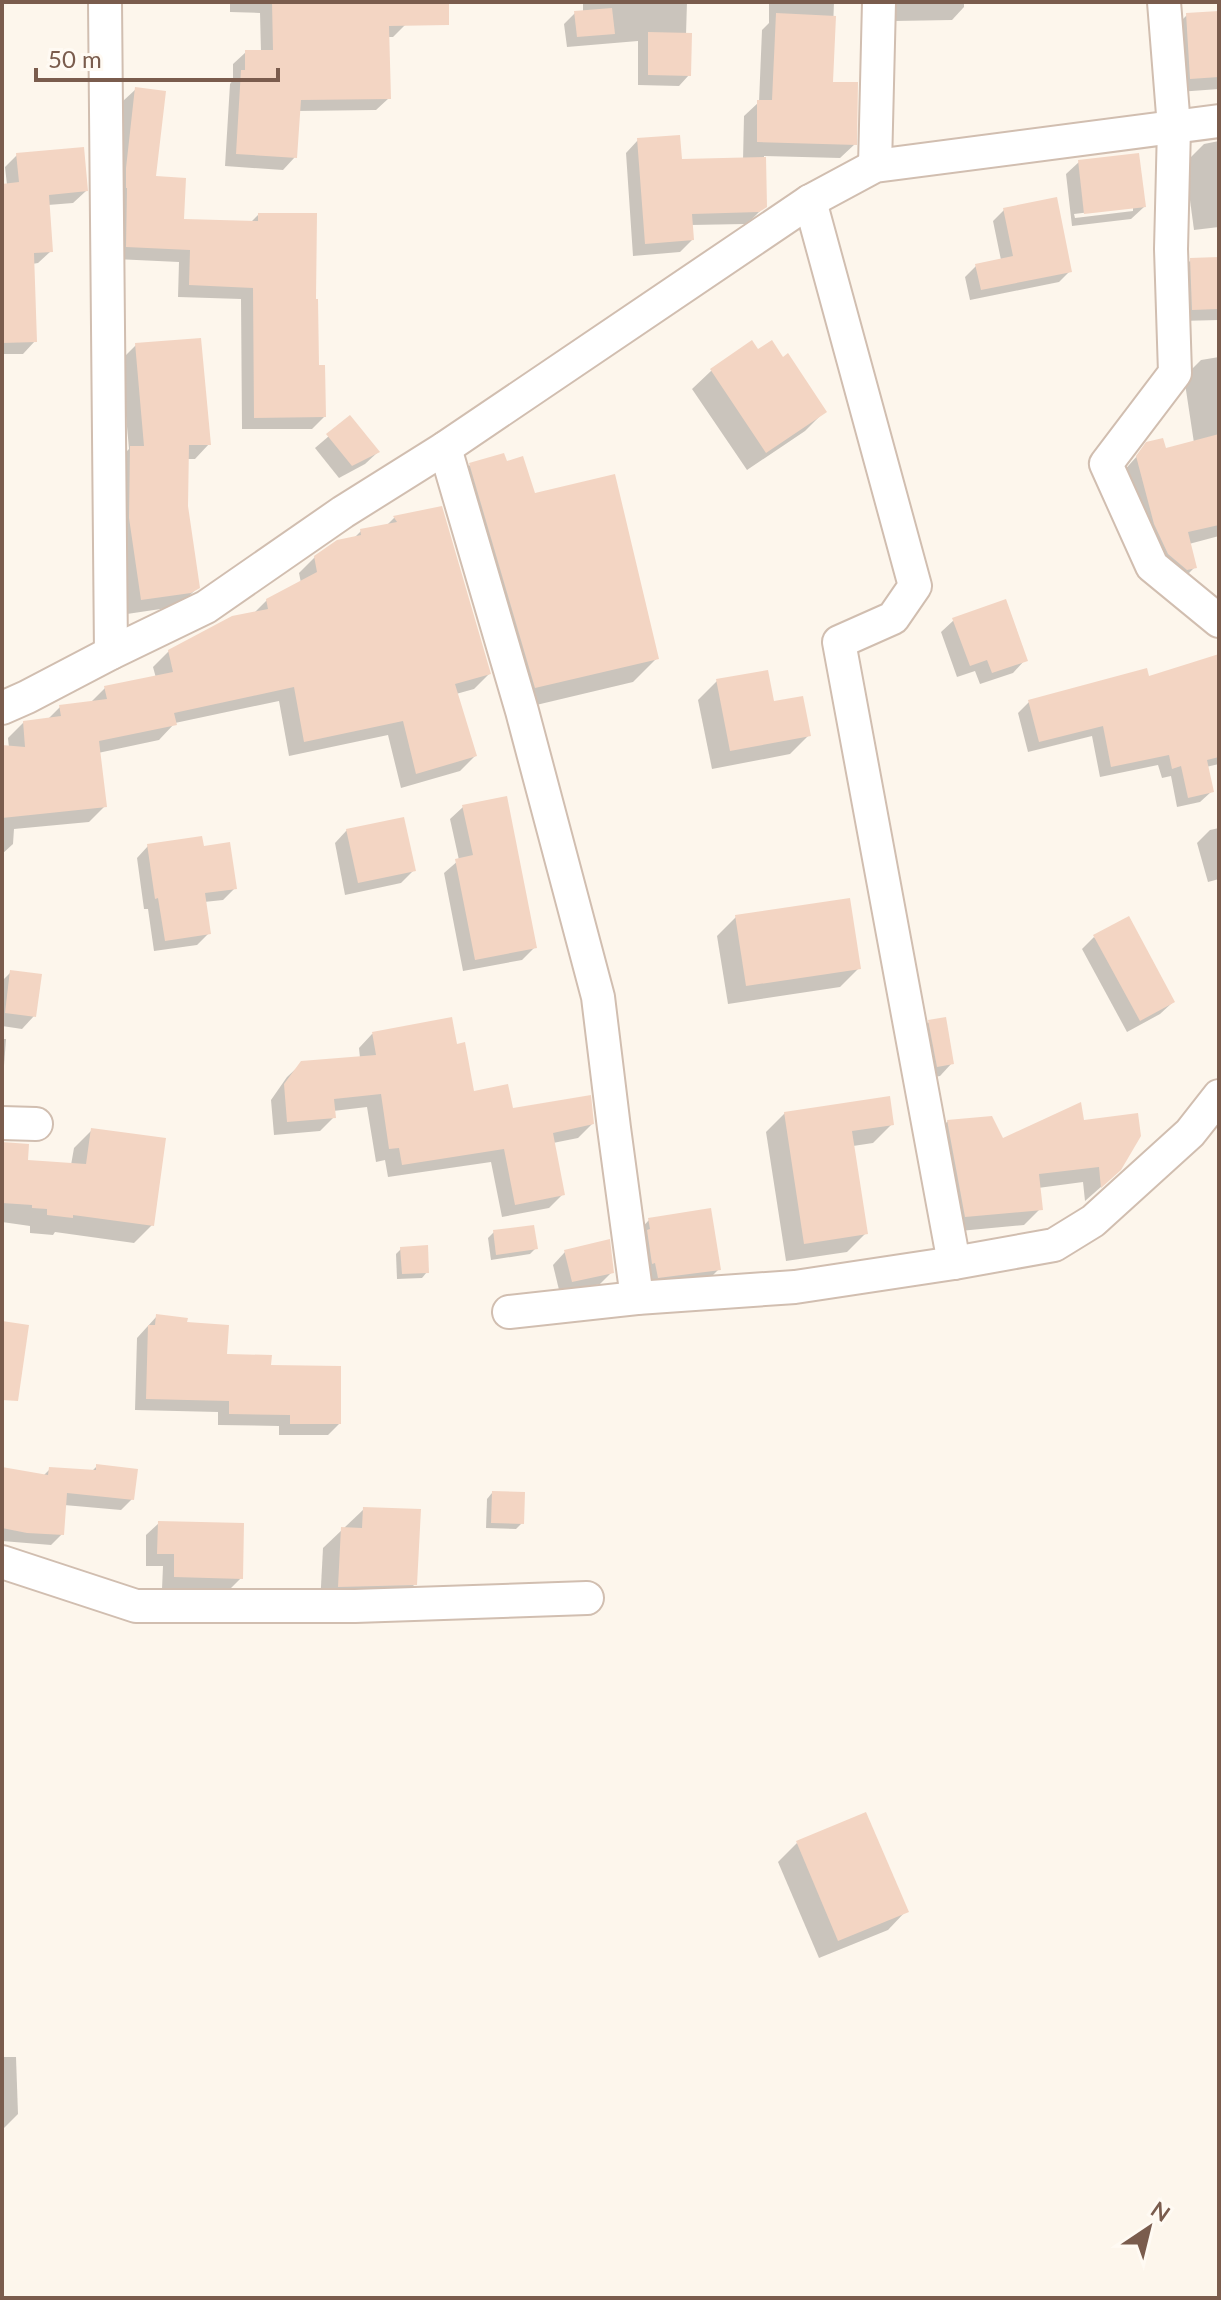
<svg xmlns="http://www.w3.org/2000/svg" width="1221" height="2300" viewBox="0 0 1221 2300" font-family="Lato,sans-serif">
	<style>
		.shadow { fill: #0003; fill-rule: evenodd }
		.building { fill: #f3d5c3 }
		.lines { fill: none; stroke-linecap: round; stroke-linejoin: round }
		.minor-casing { stroke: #d1beb0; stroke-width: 36 }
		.minor { stroke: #fff; stroke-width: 32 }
	</style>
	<rect width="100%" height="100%" fill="#fdf6ec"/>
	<!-- shadow -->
	<g class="shadow">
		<polygon points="230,2 405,2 405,25 393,37 388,37 389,98 376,110 298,111 295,157 283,170 225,166 230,84 233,80 233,64 246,52 261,52 260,13 230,12"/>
		<polygon points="583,2 687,2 686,35 689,75 679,86 638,85 638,41 567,47 564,24 575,13 583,13"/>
		<polygon points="769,2 834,2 831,84 855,144 840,158 764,156 765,206 752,219 745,224 691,225 692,240 680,252 633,256 626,153 638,140 680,161 743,160 744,116 759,102 762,30 769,23"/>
		<polygon points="894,2 964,2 964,7 952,20 894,21"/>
		<polygon points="1219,13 1219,89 1178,92 1173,29 1187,15"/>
		<polygon points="136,89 154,178 182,221 250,223 258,215 317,367 324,417 312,429 242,429 241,299 178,297 179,262 115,259 114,182 123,101"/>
		<polygon points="1219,141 1219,227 1194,230 1185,163 1204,144"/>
		<polygon points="17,155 86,191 73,203 48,205 51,251 38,263 32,264 35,341 23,354 2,354 2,186 7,185 5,167"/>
		<path d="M1079 162 1144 207 1131 219 1072 226 1066 174ZM1133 207V211L1075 218 1074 214Z"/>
		<polygon points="1004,210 1070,271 1059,282 970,300 965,277 976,266 1001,260 993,221"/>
		<polygon points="1219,259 1219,320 1180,321 1179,272 1191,260"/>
		<polygon points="752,343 758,352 783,360 824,412 805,431 747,470 692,389 711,371"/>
		<polygon points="136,345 209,444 195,459 187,459 186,506 198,587 183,602 174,607 127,614 115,534 116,462 129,449 121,360"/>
		<polygon points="1219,357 1219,536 1189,544 1195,567 1178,584 1120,475 1148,444 1165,450 1194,443 1184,377 1201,360"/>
		<polygon points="350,418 378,452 365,464 339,478 315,448"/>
		<polygon points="506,464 534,495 657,658 633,682 511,711 446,489 470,465"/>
		<polygon points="441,508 489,674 474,689 456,694 475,756 460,771 401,788 388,735 289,756 279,701 175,723 159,740 98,753 105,806 89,822 14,829 13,844 2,854 2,747 9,748 8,738 24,722 48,719 60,707 90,703 105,688 156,678 153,667 169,651 253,614 267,600 301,583 299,573 315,557 354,538 361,531 386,526 394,518"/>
		<polygon points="954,620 1025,660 1013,673 980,684 975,671 957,677 941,632"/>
		<polygon points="1219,661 1219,764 1206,767 1211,792 1200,802 1177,807 1171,776 1162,778 1158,765 1100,777 1092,736 1028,752 1018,713 1029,702 1148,678"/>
		<polygon points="717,681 809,735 790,754 712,769 698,700"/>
		<polygon points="463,807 535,947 522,960 463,971 444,873 459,860 450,819"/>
		<polygon points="1219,828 1219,879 1208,882 1197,843 1210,830"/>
		<polygon points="347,830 414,870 401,883 345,895 335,843"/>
		<polygon points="148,846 202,848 235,888 223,900 204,902 209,933 197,945 154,951 148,909 144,909 137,858"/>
		<polygon points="736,917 859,968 840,987 728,1004 717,936"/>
		<polygon points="1094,937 1173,1002 1160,1014 1127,1032 1082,949"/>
		<polygon points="11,972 34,1016 22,1029 2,1026 2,981"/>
		<polygon points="929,1022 952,1063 940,1076 925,1079 917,1035"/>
		<polygon points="372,1034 455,1046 472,1093 512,1111 592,1124 578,1138 553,1143 563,1194 549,1208 502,1217 491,1162 388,1177 385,1160 376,1162 367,1107 333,1111 334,1117 320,1131 274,1135 271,1100 287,1077 302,1063 360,1058 359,1048"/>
		<polygon points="2,1039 6,1039 2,1092"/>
		<polygon points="785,1113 892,1124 873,1143 853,1146 866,1233 847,1252 786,1261 766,1132"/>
		<polygon points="1136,1115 1102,1186 1085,1201 1083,1182 1038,1188 1040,1209 1024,1225 949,1232 931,1138 948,1121 1002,1141"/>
		<polygon points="92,1130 152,1225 134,1243 55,1232 53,1235 30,1233 30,1226 2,1222 2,1144 26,1161 71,1165 74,1148"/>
		<polygon points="649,1220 719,1269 706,1282 646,1289 637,1233"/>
		<polygon points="494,1232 536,1248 530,1254 491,1260 488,1238"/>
		<polygon points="401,1249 427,1272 422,1278 397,1279 396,1254"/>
		<polygon points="565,1252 612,1272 600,1284 560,1294 553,1265"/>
		<polygon points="157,1316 185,1324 224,1356 269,1367 339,1424 328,1435 279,1435 279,1426 218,1425 218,1412 135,1410 137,1338"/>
		<polygon points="97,1466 132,1499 121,1510 64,1505 62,1534 51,1545 2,1541 2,1472 43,1476 50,1469 92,1471"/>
		<polygon points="492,1493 522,1523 516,1529 486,1528 487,1499"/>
		<polygon points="364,1509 415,1584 396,1603 320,1605 323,1548"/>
		<polygon points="159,1523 241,1578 228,1591 162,1589 163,1566 146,1566 146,1535"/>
		<polygon points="797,1843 906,1911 888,1930 819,1958 778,1862"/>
		<polygon points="2,2057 16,2057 18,2114 2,2130"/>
	</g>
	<!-- building -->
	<g class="building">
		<polygon points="272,2 449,2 449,25 389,26 391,99 301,100 297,158 236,154 241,70 245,70 245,50 273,50"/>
		<polygon points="612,8 615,34 577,37 574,11"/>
		<polygon points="1219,11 1219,77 1190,79 1186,13"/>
		<polygon points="776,13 836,16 833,82 858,82 857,145 757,142 757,100 772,100"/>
		<polygon points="648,32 692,33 691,76 648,75"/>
		<polygon points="135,87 166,91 156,176 186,178 184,219 258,221 258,213 317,213 316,299 318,299 319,365 325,365 326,417 254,418 253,288 189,285 190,250 126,247 127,188 126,188 126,168"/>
		<polygon points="680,135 682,159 766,157 767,207 759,212 692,214 694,240 645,244 637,138"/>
		<polygon points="84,147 88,191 49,195 53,252 34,253 37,342 2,343 2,184 19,182 16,153"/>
		<polygon points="1139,153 1146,207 1084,214 1078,160"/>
		<polygon points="1057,197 1072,272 981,290 975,264 1013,256 1003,208"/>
		<polygon points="1219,257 1219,309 1192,310 1190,258"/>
		<polygon points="201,338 211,445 189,445 188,506 200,588 191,593 141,600 129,518 130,446 144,446 135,343"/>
		<polygon points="752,340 758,349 772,340 783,357 788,353 827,412 766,453 710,369"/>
		<polygon points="350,415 380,452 352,466 326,434"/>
		<polygon points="1219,434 1219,525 1188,532 1197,568 1187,570 1168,554 1154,524 1136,456 1146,442 1163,438 1166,448"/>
		<polygon points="504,453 507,461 523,456 535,493 615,474 659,659 535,688 469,463"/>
		<polygon points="442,506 491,674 455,684 477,756 416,774 403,721 304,742 294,687 174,713 177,725 99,741 107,807 2,818 2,745 25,747 23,721 61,716 59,705 107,699 104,686 173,672 168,650 232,616 268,609 266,599 317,572 314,556 337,540 361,535 360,529 397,522 393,516"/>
		<polygon points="1006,599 1028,661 992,673 987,660 970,666 952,618"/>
		<polygon points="1219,654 1219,757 1207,760 1214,792 1188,798 1181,766 1172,769 1169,755 1111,767 1103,726 1039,742 1028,700 1147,668 1149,676"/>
		<polygon points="768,670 774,701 803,696 811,736 730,751 716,679"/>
		<polygon points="507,796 537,948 475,960 455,859 473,855 462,805"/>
		<polygon points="404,817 416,871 358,883 346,829"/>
		<polygon points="202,836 204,846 230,842 237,889 205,893 211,934 165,941 158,898 155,899 147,844"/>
		<polygon points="850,898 861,969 746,986 735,915"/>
		<polygon points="1129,916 1175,1002 1140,1021 1093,935"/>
		<polygon points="10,970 42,974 36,1017 5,1013"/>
		<polygon points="452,1017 457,1044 465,1042 474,1091 508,1084 513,1108 591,1095 594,1124 553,1133 565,1195 515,1205 504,1149 402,1165 399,1148 389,1149 381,1094 334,1099 336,1118 287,1122 284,1084 301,1061 376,1055 372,1032"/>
		<polygon points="946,1017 954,1064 937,1067 928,1020"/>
		<polygon points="890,1096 894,1125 852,1131 868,1234 804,1244 784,1112"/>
		<polygon points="1081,1102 1084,1120 1138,1113 1141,1136 1121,1170 1101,1188 1099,1167 1039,1174 1043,1210 965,1217 947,1120 992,1116 1003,1138"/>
		<polygon points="91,1128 166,1138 154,1226 73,1215 73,1218 47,1215 47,1209 32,1208 32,1205 2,1203 2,1142 29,1144 28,1160 86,1164"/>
		<polygon points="711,1208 721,1270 658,1278 655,1263 652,1264 647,1230 650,1229 648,1218"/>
		<polygon points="534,1225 538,1249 496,1255 493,1230"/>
		<polygon points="610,1239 614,1273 572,1282 564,1250"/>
		<polygon points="428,1245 429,1273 402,1274 400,1247"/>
		<polygon points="156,1314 188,1318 187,1322 229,1325 227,1354 272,1355 271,1365 341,1366 341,1424 290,1424 290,1415 229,1414 229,1401 146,1399 148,1325 155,1325"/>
		<polygon points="2,1321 29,1325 18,1401 2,1400"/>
		<polygon points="96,1464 138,1469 134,1500 67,1493 64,1535 27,1533 2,1528 2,1467 48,1475 49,1467 96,1470"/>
		<polygon points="492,1491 525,1492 524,1524 491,1523"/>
		<polygon points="363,1507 421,1509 417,1585 338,1587 341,1527 362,1528"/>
		<polygon points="158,1521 244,1523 243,1579 174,1577 174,1554 157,1554"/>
		<polygon points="866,1812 909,1912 838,1941 796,1841"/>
	</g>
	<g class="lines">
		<defs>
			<g id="minor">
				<polyline points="105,2 111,653"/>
				<polyline points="1164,2 1174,127 1171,249 1175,373 1106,464 1152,566 1219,621"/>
				<polyline points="875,166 879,2"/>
				<polyline points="810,201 915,586 893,618 839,642 954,1263"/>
				<polyline points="445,448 522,711 598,997 614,1128 637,1298"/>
				<polyline points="2,708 27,697 111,653 206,607 343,512 445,448 810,201 875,166 1219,121"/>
				<polyline points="2,1123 36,1124"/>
				<polyline points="509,1312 637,1298 795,1287 954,1263 1054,1245 1093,1221 1190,1133 1219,1096"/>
				<polyline points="2,1562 136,1606 355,1606 587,1598"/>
			</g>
		</defs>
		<!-- minor casing -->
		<use href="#minor" class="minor-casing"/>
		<!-- minor -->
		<use href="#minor" class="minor"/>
	</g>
	<!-- border -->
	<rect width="1221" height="2300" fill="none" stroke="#7a5c4d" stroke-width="8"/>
	<!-- north arrow -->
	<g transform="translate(1149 2228) rotate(35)" stroke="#fffaf3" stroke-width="6" paint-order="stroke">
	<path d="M0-6L14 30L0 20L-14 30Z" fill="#7a5c4d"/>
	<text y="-12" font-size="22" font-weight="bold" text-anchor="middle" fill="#7a5c4d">N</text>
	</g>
	<!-- scale -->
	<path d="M36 68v12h242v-12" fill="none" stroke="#7a5c4d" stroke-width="4"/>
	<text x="48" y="68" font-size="24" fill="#7a5c4d" stroke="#fffaf3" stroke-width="6" paint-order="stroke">50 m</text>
</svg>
